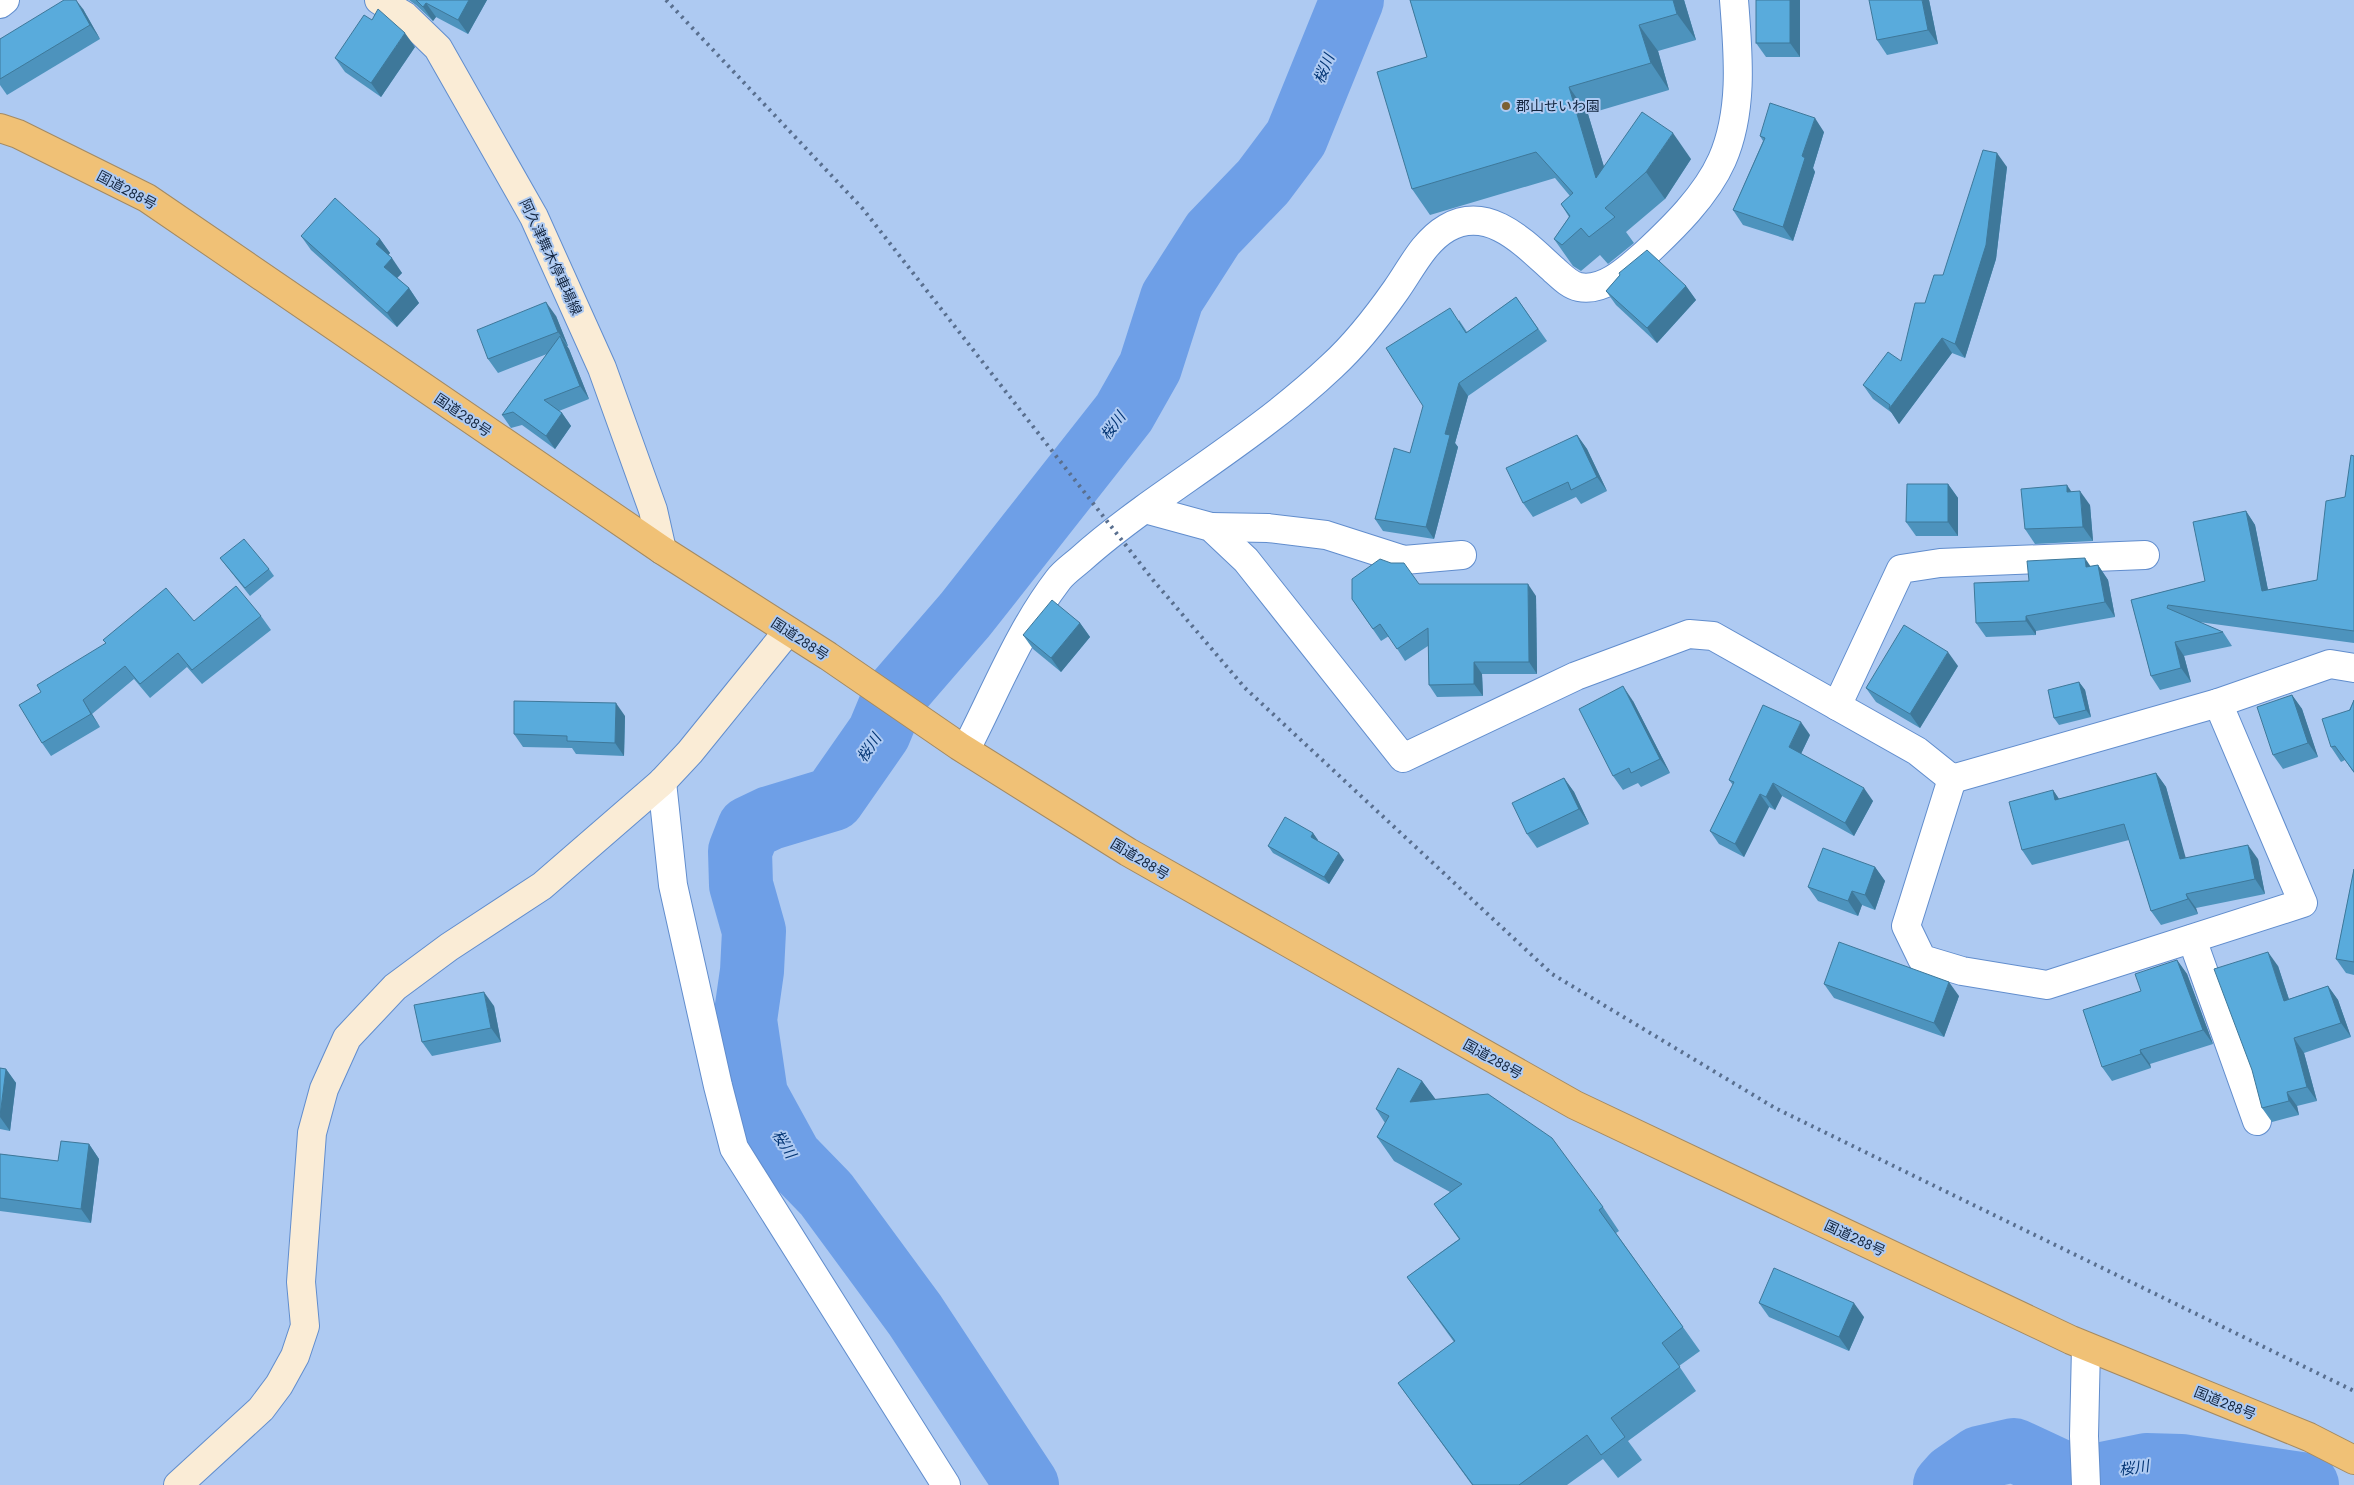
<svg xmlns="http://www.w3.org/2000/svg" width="2354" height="1485" viewBox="0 0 2354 1485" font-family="Jost,'Noto Sans JP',sans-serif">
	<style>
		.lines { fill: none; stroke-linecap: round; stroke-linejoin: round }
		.river { stroke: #6e9fe7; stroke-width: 64 }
		.street-casing { stroke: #618dcd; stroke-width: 30 }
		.secondary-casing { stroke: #618dcd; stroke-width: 30 }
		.highway-casing { stroke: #a38a63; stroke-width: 30 }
		.street { stroke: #fff; stroke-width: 28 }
		.secondary { stroke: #faecd6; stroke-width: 28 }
		.highway { stroke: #f0c176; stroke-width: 28 }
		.rail { stroke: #596f8f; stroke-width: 4; stroke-dasharray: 2.5 5; stroke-linecap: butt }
		.wall { fill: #4d93bd }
		.shaded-wall { fill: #3e789a }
		.building { fill: #59abdc; stroke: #3e789a }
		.poi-dot { fill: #7c6033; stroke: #aecaf2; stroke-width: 2 }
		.labels { text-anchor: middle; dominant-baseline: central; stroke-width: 4; stroke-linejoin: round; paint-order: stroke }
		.poi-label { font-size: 14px; fill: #13253f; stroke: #aecaf2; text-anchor: start }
		.street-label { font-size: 14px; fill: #13253f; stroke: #aecaf2 }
		.water-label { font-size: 15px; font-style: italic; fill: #043675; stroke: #aecaf2 }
	</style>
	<rect width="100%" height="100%" fill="#aecaf2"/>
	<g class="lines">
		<!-- river -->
		<g class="river">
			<polyline points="1027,1485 915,1315 826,1194 790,1157 756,1095 745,1020 752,971 754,931 741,885 740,851 749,828 770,818 833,799 879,733 894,697 965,615 1124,413 1150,367 1172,298 1213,234 1263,182 1296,138 1352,0"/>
			<polyline points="1945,1485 1953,1476 1979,1458 2014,1450 2070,1476 2102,1474 2146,1465 2181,1466 2307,1485"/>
		</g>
		<defs>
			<g id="street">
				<polyline points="0,4 5,0"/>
				<polyline points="1145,509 1211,527 1246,560 1403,758 1576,676 1689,634 1713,636 1917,751 1952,779 2218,703 2330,664 2354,668"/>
				<polyline points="1211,527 1268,528 1326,535 1404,560 1462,555"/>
				<polyline points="1837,706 1901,569 1940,563 2145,555"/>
				<path d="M966 749C995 693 1019 631 1058 580 1064 572 1073 566 1081 559 1101 541 1122 525 1144 509 1208 463 1275 420 1332 366 1356 344 1377 317 1396 290 1411 269 1423 242 1447 228 1489 204 1525 244 1554 270 1561 276 1569 285 1579 287 1603 292 1627 270 1644 255 1673 228 1706 196 1722 160 1744 110 1738 52 1734 0"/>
				<polyline points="1952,779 1906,926 1922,959 1962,971 2047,985 2303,903 2218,703"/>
				<polyline points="662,782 673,885 718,1086 734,1148 946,1485"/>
				<polyline points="2192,939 2257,1121"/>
				<polyline points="2086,1347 2084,1436 2086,1485"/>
			</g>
			<g id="secondary">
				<polyline points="379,0 405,16 438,48 534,217 602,368 653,510 662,550"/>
				<polyline points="178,1485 261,1409 279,1385 295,1356 305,1326 301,1282 312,1133 324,1089 347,1038 395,987 449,947 542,886 662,782 690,752 788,631"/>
			</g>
			<polyline id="highway" points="0,128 18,134 147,198 662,550 828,656 959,746 1128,852 1575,1105 2071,1340 2309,1437 2354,1460"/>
		</defs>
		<!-- street casing -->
		<use href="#street" class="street-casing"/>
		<!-- secondary casing -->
		<use href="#secondary" class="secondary-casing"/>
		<!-- highway casing -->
		<use href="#highway" class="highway-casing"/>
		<!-- street -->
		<use href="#street" class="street"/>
		<!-- secondary -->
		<use href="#secondary" class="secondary"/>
		<!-- highway -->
		<use href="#highway" class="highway"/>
		<!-- rail -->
		<polyline class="rail" points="666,0 863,209 1153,580 1245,688 1552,974 1775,1108 2354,1391"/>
	</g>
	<!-- wall -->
	<g class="wall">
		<polygon points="409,0 487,0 468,34 436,17 433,21 416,5"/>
		<polygon points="1410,0 1684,0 1696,40 1658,51 1669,90 1588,114 1604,167 1691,159 1665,199 1626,232 1634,243 1608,264 1600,255 1581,271 1573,266 1554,239 1569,217 1561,204 1570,196 1555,178 1430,215 1412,189 1427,57"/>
		<polygon points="1800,0 1800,57 1766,57 1756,43"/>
		<polygon points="1929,0 1938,44 1887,55 1877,40"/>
		<polygon points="83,9 100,39 7,95 0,85 0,39"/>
		<polygon points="415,47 381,97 345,72 335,58"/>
		<polygon points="1824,132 1813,168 1815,172 1793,241 1743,225 1733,210 1763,141 1760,136"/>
		<polygon points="2007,167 1996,259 1965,358 1952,353 1899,424 1892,413 1873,399 1863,385 1901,361 1925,303 1943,275"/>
		<polygon points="301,236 380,239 390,253 388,255 402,273 397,278 409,288 419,303 397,327 311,250"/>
		<polygon points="1620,275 1686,286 1696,300 1657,343 1616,305 1606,291"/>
		<polygon points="1516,297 1547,341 1468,396 1455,443 1458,447 1434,539 1383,531 1375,519 1410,453 1459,320 1467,332"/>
		<polygon points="556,316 568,346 567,346 569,349 589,399 559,411 562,413 571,426 555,449 522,425 511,428 502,415 547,354 498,373 488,359"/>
		<polygon points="1577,435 1587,449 1607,491 1581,504 1576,497 1533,517 1523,503"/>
		<polygon points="2354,456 2354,643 2199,622 2223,632 2232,646 2184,656 2191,682 2160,690 2151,676 2131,600 2205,581 2246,511 2255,525 2268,590 2317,580 2345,497"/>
		<polygon points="1948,484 1958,498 1958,536 1916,536 1906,522"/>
		<polygon points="2090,505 2093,541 2035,544 2025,529"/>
		<polygon points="220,558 269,569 274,576 250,596"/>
		<polygon points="2098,565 2108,580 2115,617 2036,631 2036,635 1986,637 1976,623 2029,581"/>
		<polygon points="1419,584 1536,596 1537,674 1482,674 1483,696 1437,697 1429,685 1428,646 1405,661 1389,636 1381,641 1352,599"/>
		<polygon points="261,616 271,630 202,684 187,667 150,698 134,679 92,714 100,727 51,756 42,743 41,692 106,643 103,640 194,621"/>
		<polygon points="1080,623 1090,637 1061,672 1033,649 1023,635"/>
		<polygon points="1958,666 1920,728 1876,702 1866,688"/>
		<polygon points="2079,682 2085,690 2091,717 2059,725 2054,718"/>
		<polygon points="2292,695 2302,709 2318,757 2283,769 2273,755"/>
		<polygon points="2354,700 2354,773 2345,760 2341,762 2331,747"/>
		<polygon points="1633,701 1670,773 1641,787 1638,783 1623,790 1613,776"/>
		<polygon points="625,716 624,756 576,754 572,748 523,747 514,734"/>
		<polygon points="1810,735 1801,754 1873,801 1854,836 1782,796 1775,810 1769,807 1744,857 1719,844 1710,831 1733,785 1729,780"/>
		<polygon points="2156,773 2166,787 2185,858 2258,859 2265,894 2196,908 2198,914 2161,925 2151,911 2129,840 2032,865 2022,850 2053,790 2059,799"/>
		<polygon points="1564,778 1574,792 1589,824 1537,848 1527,834"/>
		<polygon points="1313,833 1318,841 1344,860 1329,884 1273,853 1268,846"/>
		<polygon points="1875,867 1885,881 1875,910 1862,905 1858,916 1818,901 1808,887"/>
		<polygon points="2354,869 2354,975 2346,973 2336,959"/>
		<polygon points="2177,960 2187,974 2213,1044 2150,1064 2151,1068 2112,1081 2102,1067 2141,991"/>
		<polygon points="2278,966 2289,999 2328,986 2338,1000 2351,1037 2304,1053 2317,1101 2297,1106 2299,1115 2272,1122 2262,1108"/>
		<polygon points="1824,984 1959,996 1944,1037 1834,998"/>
		<polygon points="494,1006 501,1042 432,1056 422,1042"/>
		<polygon points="0,1068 6,1069 16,1083 10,1131 0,1129"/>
		<polygon points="1422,1081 1436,1100 1603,1207 1619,1231 1616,1233 1700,1351 1679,1366 1696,1391 1628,1441 1642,1460 1618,1478 1603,1459 1567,1485 1472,1485 1398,1383 1454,1342 1407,1277 1459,1239 1434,1204 1450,1192 1394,1161 1377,1137 1385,1123 1376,1109"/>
		<polygon points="89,1144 99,1159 91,1223 0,1211 0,1154 58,1161"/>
		<polygon points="1759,1303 1864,1317 1849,1351 1769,1317"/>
	</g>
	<!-- shaded-wall -->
	<g class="shaded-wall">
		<polygon points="76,0 83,9 100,39 90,25"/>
		<polygon points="469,0 487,0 468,34 458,20"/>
		<polygon points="1673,0 1684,0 1696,40 1677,14"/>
		<polygon points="1790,0 1800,0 1800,57 1790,43"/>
		<polygon points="1922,0 1929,0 1938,44 1928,30"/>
		<polygon points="426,3 436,17 433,21 423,7"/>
		<polygon points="1639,25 1658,51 1669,90 1651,63"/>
		<polygon points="405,33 415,47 381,97 371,83"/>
		<polygon points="1569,87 1588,114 1614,200 1596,178"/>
		<polygon points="1815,118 1824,132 1813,168 1815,172 1793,241 1783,227 1802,156"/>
		<polygon points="1673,133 1691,159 1665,199 1646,172"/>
		<polygon points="1997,153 2007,167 1996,259 1965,358 1955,344"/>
		<polygon points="380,239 390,253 386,258 376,244"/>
		<polygon points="392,258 402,273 394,281 384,267"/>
		<polygon points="1686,286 1696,300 1657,343 1647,328"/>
		<polygon points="409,288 419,303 397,327 387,313"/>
		<polygon points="546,302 556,316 568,346 558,332"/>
		<polygon points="560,336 569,349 589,399 580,386"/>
		<polygon points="1942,338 1952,353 1899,424 1889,409"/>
		<polygon points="1459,383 1468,396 1455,443 1458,447 1434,539 1426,527 1445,434"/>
		<polygon points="562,413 571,426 555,449 546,436"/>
		<polygon points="1577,435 1587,449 1607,491 1597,477"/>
		<polygon points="1948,484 1958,498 1958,536 1948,522"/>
		<polygon points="2067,485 2077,500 2067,492"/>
		<polygon points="2080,491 2090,505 2093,541 2083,527"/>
		<polygon points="2246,511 2255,525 2271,605 2262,591"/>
		<polygon points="2085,558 2095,573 2086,567"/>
		<polygon points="2098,565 2108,580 2115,617 2105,602"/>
		<polygon points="1528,584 1536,596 1537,674 1529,662"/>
		<polygon points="2026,616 2036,631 2036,635 2026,621"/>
		<polygon points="1080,623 1090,637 1061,672 1051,658"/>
		<polygon points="2175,642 2184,656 2191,682 2181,668"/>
		<polygon points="1948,652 1958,666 1920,728 1910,714"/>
		<polygon points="1474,662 1482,674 1483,696 1474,684"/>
		<polygon points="2079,682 2085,690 2091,717 2086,710"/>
		<polygon points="1623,686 1633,701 1670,773 1660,759"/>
		<polygon points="2292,695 2302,709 2318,757 2308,743"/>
		<polygon points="83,700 92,714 100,727 91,714"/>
		<polygon points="616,703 625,716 624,756 615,743"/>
		<polygon points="1801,722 1810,735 1798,760 1789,747"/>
		<polygon points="2156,773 2166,787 2190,873 2180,859"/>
		<polygon points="1564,778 1574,792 1589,824 1579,809"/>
		<polygon points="1773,783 1782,796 1775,810 1766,797"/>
		<polygon points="1864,788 1873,801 1854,836 1845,823"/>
		<polygon points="2053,790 2063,805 2055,800"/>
		<polygon points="1760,794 1769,807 1744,857 1735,844"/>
		<polygon points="1313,833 1318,840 1316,844 1311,837"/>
		<polygon points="2248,845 2258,859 2265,894 2255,879"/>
		<polygon points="1339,853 1344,860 1329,884 1324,877"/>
		<polygon points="1875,867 1885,881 1875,910 1865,895"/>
		<polygon points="1852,891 1862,905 1858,916 1848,901"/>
		<polygon points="2186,894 2196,908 2198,914 2188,899"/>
		<polygon points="2268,952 2278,966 2294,1015 2284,1001"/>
		<polygon points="2177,960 2187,974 2213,1044 2203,1030"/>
		<polygon points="1949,982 1959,996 1944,1037 1934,1023"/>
		<polygon points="2328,986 2338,1000 2351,1037 2341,1023"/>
		<polygon points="484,992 494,1006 501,1042 491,1028"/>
		<polygon points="2294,1038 2304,1053 2317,1101 2307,1087"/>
		<polygon points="2140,1050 2150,1064 2151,1068 2141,1054"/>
		<polygon points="6,1069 16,1083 10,1131 0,1117"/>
		<polygon points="1422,1081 1439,1104 1410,1102"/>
		<polygon points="2287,1092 2297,1106 2299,1115 2289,1101"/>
		<polygon points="89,1144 99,1159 91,1223 81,1209"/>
		<polygon points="1854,1303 1864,1317 1849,1351 1839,1337"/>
	</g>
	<!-- building -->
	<g class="building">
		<polygon points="64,0 76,0 90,25 0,79 0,39"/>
		<polygon points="416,0 469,0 458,20 426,3 423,7"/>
		<polygon points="1410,0 1673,0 1677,14 1639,25 1651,63 1569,87 1596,178 1642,112 1673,133 1646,172 1605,208 1615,217 1589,237 1581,228 1562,245 1554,239 1570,216 1561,204 1573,193 1536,152 1412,189 1377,72 1427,57"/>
		<rect x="1756" y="0" width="34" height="43"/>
		<polygon points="1869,0 1922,0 1928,30 1877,40"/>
		<polygon points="378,9 405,33 371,83 335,58 364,15 372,20"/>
		<polygon points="1770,103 1815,118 1802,156 1805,158 1783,227 1733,210 1765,138 1760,136"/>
		<polygon points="1983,150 1997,153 1986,245 1955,344 1942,338 1889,409 1890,405 1863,385 1888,352 1901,361 1915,303 1925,303 1934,275 1943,275"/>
		<polygon points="335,198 380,239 376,244 392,258 384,267 409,288 387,313 301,236"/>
		<polygon points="1647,250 1686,286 1647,328 1606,291 1620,275 1619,273"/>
		<polygon points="1516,297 1538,329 1459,383 1445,434 1450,435 1426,527 1375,519 1394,448 1410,453 1423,406 1386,348 1450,308 1466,333"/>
		<polygon points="546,302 558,332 488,359 477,330"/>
		<polygon points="560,336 580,386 544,400 562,413 546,436 513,412 502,415"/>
		<polygon points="1577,435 1597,477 1571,490 1568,482 1523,503 1506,468"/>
		<polygon points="2351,455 2354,456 2354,631 2168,605 2167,608 2223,632 2175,642 2181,668 2151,676 2131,600 2205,581 2193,522 2246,511 2262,591 2317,580 2326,501 2345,497"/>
		<polygon points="1907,484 1948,484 1948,522 1906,522"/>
		<polygon points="2067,485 2067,492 2080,491 2083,527 2025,529 2021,489"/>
		<polygon points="244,539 269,569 245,588 220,558"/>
		<polygon points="2085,558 2086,567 2098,565 2105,602 2026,616 2026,621 1976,623 1974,583 2029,581 2027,561"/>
		<polygon points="1380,559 1391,563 1404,563 1419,584 1528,584 1529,662 1474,662 1474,684 1429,685 1428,628 1397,649 1380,624 1373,629 1352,599 1352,579"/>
		<polygon points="236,586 261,616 192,670 178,653 140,684 125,666 83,700 91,714 42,743 19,705 41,692 37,685 106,643 103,640 166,588 194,621"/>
		<polygon points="1052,600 1080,623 1051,658 1023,635"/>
		<polygon points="1904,625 1948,652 1910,714 1866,688"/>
		<polygon points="2079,682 2086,710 2054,718 2048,690"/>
		<polygon points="1623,686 1660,759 1631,773 1629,768 1613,776 1579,709"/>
		<polygon points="2292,695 2308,743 2273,755 2257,707"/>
		<polygon points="2354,700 2354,772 2335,746 2331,747 2322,719 2350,710"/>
		<polygon points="514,701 616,703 615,743 567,741 567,736 514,734"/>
		<polygon points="1763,705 1801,722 1789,747 1864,788 1845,823 1773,783 1766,797 1760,794 1735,844 1710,831 1734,782 1729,780"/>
		<polygon points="2156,773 2180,859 2248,845 2255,879 2186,894 2188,899 2151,911 2124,824 2022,850 2009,802 2053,790 2055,800"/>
		<polygon points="1564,778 1579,809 1527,834 1512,803"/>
		<polygon points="1285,817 1313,833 1311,837 1339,853 1324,877 1268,846"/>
		<polygon points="1823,848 1875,867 1865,895 1852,891 1848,901 1808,887"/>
		<polygon points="2354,869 2354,962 2336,959"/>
		<polygon points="1839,942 1949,982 1934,1023 1824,984"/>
		<polygon points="2268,952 2284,1001 2328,986 2341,1023 2294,1038 2307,1087 2287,1092 2289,1101 2262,1108 2252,1070 2214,969"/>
		<polygon points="2177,960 2203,1030 2140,1050 2141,1054 2102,1067 2083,1010 2141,991 2135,974"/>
		<polygon points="484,992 491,1028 422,1042 414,1005"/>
		<polygon points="0,1068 6,1069 0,1116"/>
		<polygon points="1398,1068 1422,1081 1410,1102 1488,1094 1552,1138 1603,1207 1599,1210 1683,1327 1662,1343 1680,1367 1611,1418 1625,1437 1601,1455 1587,1435 1519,1485 1473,1485 1398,1383 1455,1341 1407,1277 1460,1239 1434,1204 1462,1184 1377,1137 1389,1116 1376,1109"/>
		<polygon points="61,1141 89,1144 81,1209 0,1198 0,1154 58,1161"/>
		<polygon points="1774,1268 1854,1303 1839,1337 1759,1303"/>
	</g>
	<!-- markers -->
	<circle class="poi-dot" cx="1506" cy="106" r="5"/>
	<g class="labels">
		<!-- poi labels -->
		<g class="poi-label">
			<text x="1516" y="106">郡山せいわ園</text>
		</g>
		<!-- street labels -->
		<g class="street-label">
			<text transform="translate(127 190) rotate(28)">国道288号</text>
			<text transform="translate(551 257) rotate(65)">阿久津舞木停車場線</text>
			<text transform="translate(463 415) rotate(34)">国道288号</text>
			<text transform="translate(800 639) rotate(33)">国道288号</text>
			<text transform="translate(1140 859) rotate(31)">国道288号</text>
			<text transform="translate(1493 1059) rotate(29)">国道288号</text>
			<text transform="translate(1855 1238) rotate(25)">国道288号</text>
			<text transform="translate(2225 1403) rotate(22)">国道288号</text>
		</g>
		<!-- water labels -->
		<g class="water-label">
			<text transform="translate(1324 69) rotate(-68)">桜川</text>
			<text transform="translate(1113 426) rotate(-53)">桜川</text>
			<text transform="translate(869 748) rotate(-56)">桜川</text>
			<text transform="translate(784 1144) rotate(58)">桜川</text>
			<text transform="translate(2134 1468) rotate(-8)">桜川</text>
		</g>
	</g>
</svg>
